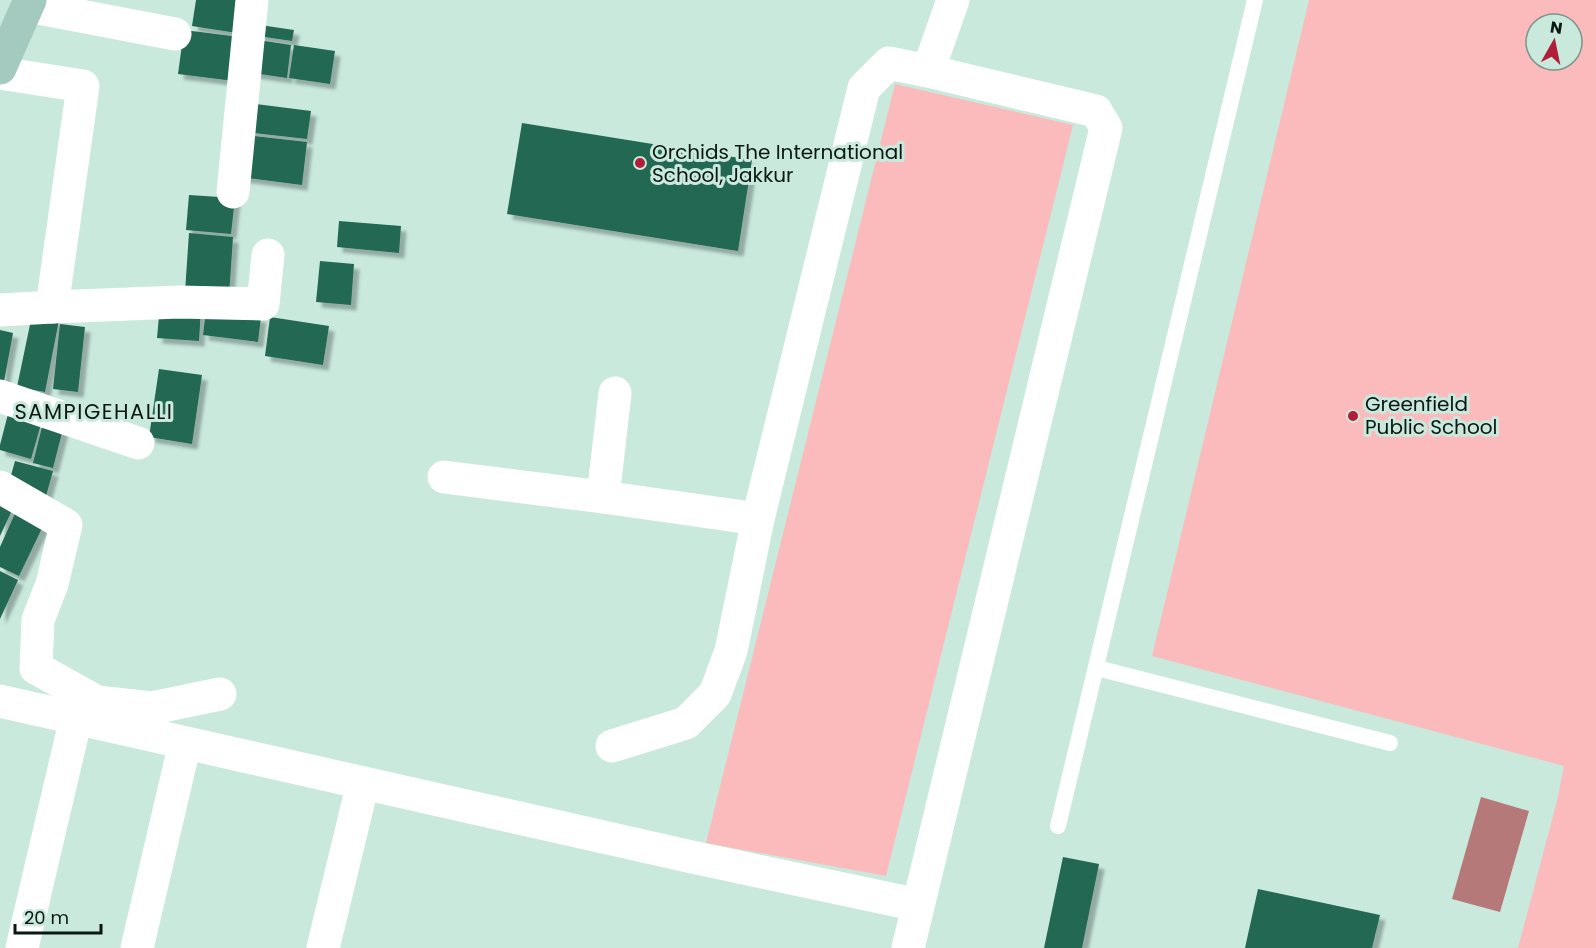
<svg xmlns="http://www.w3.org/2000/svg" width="1596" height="948" viewBox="0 0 1596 948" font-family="Poppins,sans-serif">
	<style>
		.green { fill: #fbbbbc; fill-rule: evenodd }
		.water { fill: #b5797a }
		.building { fill: #226753; filter: url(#shadow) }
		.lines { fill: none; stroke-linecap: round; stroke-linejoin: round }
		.lane { stroke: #fff; stroke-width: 16 }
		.street { stroke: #fff; stroke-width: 33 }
		.secondary { stroke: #a4cabf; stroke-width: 33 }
		.poi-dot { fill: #b11e39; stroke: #c9e9dd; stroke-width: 2 }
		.labels { text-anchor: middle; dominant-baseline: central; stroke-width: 6; stroke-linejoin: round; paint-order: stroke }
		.poi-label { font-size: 20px; fill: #0b1713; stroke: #c9e9dd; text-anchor: start }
		.neighbourhood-label { font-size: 21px; letter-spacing: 1.5px; fill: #0b1713; stroke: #c9e9dd }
	</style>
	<defs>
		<filter id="shadow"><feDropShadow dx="5.5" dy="5.5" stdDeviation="1.5" flood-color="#0004"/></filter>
	</defs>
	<rect width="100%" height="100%" fill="#c9e9dd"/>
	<!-- green -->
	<g class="green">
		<path d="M1309 0H1596V948H1518L1557 801 1564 766 1152 656ZM1536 24H1572V60H1536Z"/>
		<polygon points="895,84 1073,125 886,876 706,843"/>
	</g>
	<!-- water -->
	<polygon class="water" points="1481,797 1529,811 1500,912 1452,899"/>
	<!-- building -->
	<g class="building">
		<polygon points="196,0 242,0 237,33 192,26"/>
		<polygon points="260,25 294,30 292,41 258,36"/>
		<polygon points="184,30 240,37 234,81 178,74"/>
		<polygon points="258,40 291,45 287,78 253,73"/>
		<polygon points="294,45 335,51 330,84 289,78"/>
		<polygon points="248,103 311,111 307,139 245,132"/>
		<polygon points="522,123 752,160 738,251 507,214"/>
		<polygon points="245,135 307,142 302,185 240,177"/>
		<polygon points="189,195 235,198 231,234 186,230"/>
		<polygon points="339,221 401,226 399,253 337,247"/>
		<polygon points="189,233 233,237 229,296 185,292"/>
		<polygon points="320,261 354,264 351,305 316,302"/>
		<polygon points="160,305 201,308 199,341 157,338"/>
		<polygon points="206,310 261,317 258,342 203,335"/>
		<polygon points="32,315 59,320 45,392 17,387"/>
		<polygon points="270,317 329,326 323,365 265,356"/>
		<polygon points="60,324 85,327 78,392 53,389"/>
		<polygon points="0,330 13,333 3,387 0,387"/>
		<polygon points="159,369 202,375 192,444 149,437"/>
		<polygon points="8,414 41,424 31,459 0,450 0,445"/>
		<polygon points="43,423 63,429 53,468 33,463"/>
		<polygon points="15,461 53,471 46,496 8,486"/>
		<polygon points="0,499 14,506 0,536"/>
		<polygon points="17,509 45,522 19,576 0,567 0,547"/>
		<polygon points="0,571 18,580 0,619"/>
		<polygon points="1063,857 1099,864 1082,948 1044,948"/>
		<polygon points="1258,889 1380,915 1372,948 1245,948"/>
	</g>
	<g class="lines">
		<!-- lane -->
		<g class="lane">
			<polyline points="1097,668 1390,743"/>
			<polyline points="1058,826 1255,0"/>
		</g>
		<!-- street -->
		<g class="street">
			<polyline points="28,6 175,34"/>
			<polyline points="928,71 953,0"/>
			<polyline points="0,73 83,86 52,307 0,310"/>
			<polyline points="233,192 252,0"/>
			<polyline points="52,307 179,302 263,304 268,255"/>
			<polyline points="0,396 138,443"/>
			<polyline points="444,477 603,497 758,519"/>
			<polyline points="0,487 66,525 52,584 38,620 36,668 97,702 152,708 220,694"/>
			<polyline points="603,497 615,393"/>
			<polyline points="0,701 692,857 918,905"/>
			<polyline points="612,746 686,723 715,694 731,651 758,519 864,88 889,63 928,71 1096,111 1106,128 908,948"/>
			<polyline points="22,948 76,718"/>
			<polyline points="137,948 185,743"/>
			<polyline points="323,948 363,783"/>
		</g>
		<!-- secondary -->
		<polyline class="secondary" points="0,68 30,0"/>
	</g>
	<!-- markers -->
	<g class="poi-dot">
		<circle cx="640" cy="163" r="6"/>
		<circle cx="1353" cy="416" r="6"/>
	</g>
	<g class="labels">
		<!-- poi labels -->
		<g class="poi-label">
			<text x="652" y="152">Orchids The International<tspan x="652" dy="23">School, Jakkur</tspan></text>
			<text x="1365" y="404">Greenfield<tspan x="1365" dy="23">Public School</tspan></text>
		</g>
		<!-- neighbourhood labels -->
		<g class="neighbourhood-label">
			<text x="94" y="411">SAMPIGEHALLI</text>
		</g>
	</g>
	<!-- north arrow -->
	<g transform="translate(1554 42) rotate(9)"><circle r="28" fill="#c9e9dd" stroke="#7d958c" stroke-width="1.5"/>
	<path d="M0-4.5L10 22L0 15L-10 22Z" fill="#b11e39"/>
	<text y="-9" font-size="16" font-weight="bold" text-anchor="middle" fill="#0b1713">N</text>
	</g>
	<!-- scale -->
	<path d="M15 924v9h86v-9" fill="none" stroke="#0b1713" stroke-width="3"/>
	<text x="24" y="924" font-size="18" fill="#0b1713" stroke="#c9e9dd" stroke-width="4.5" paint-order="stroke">20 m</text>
</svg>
